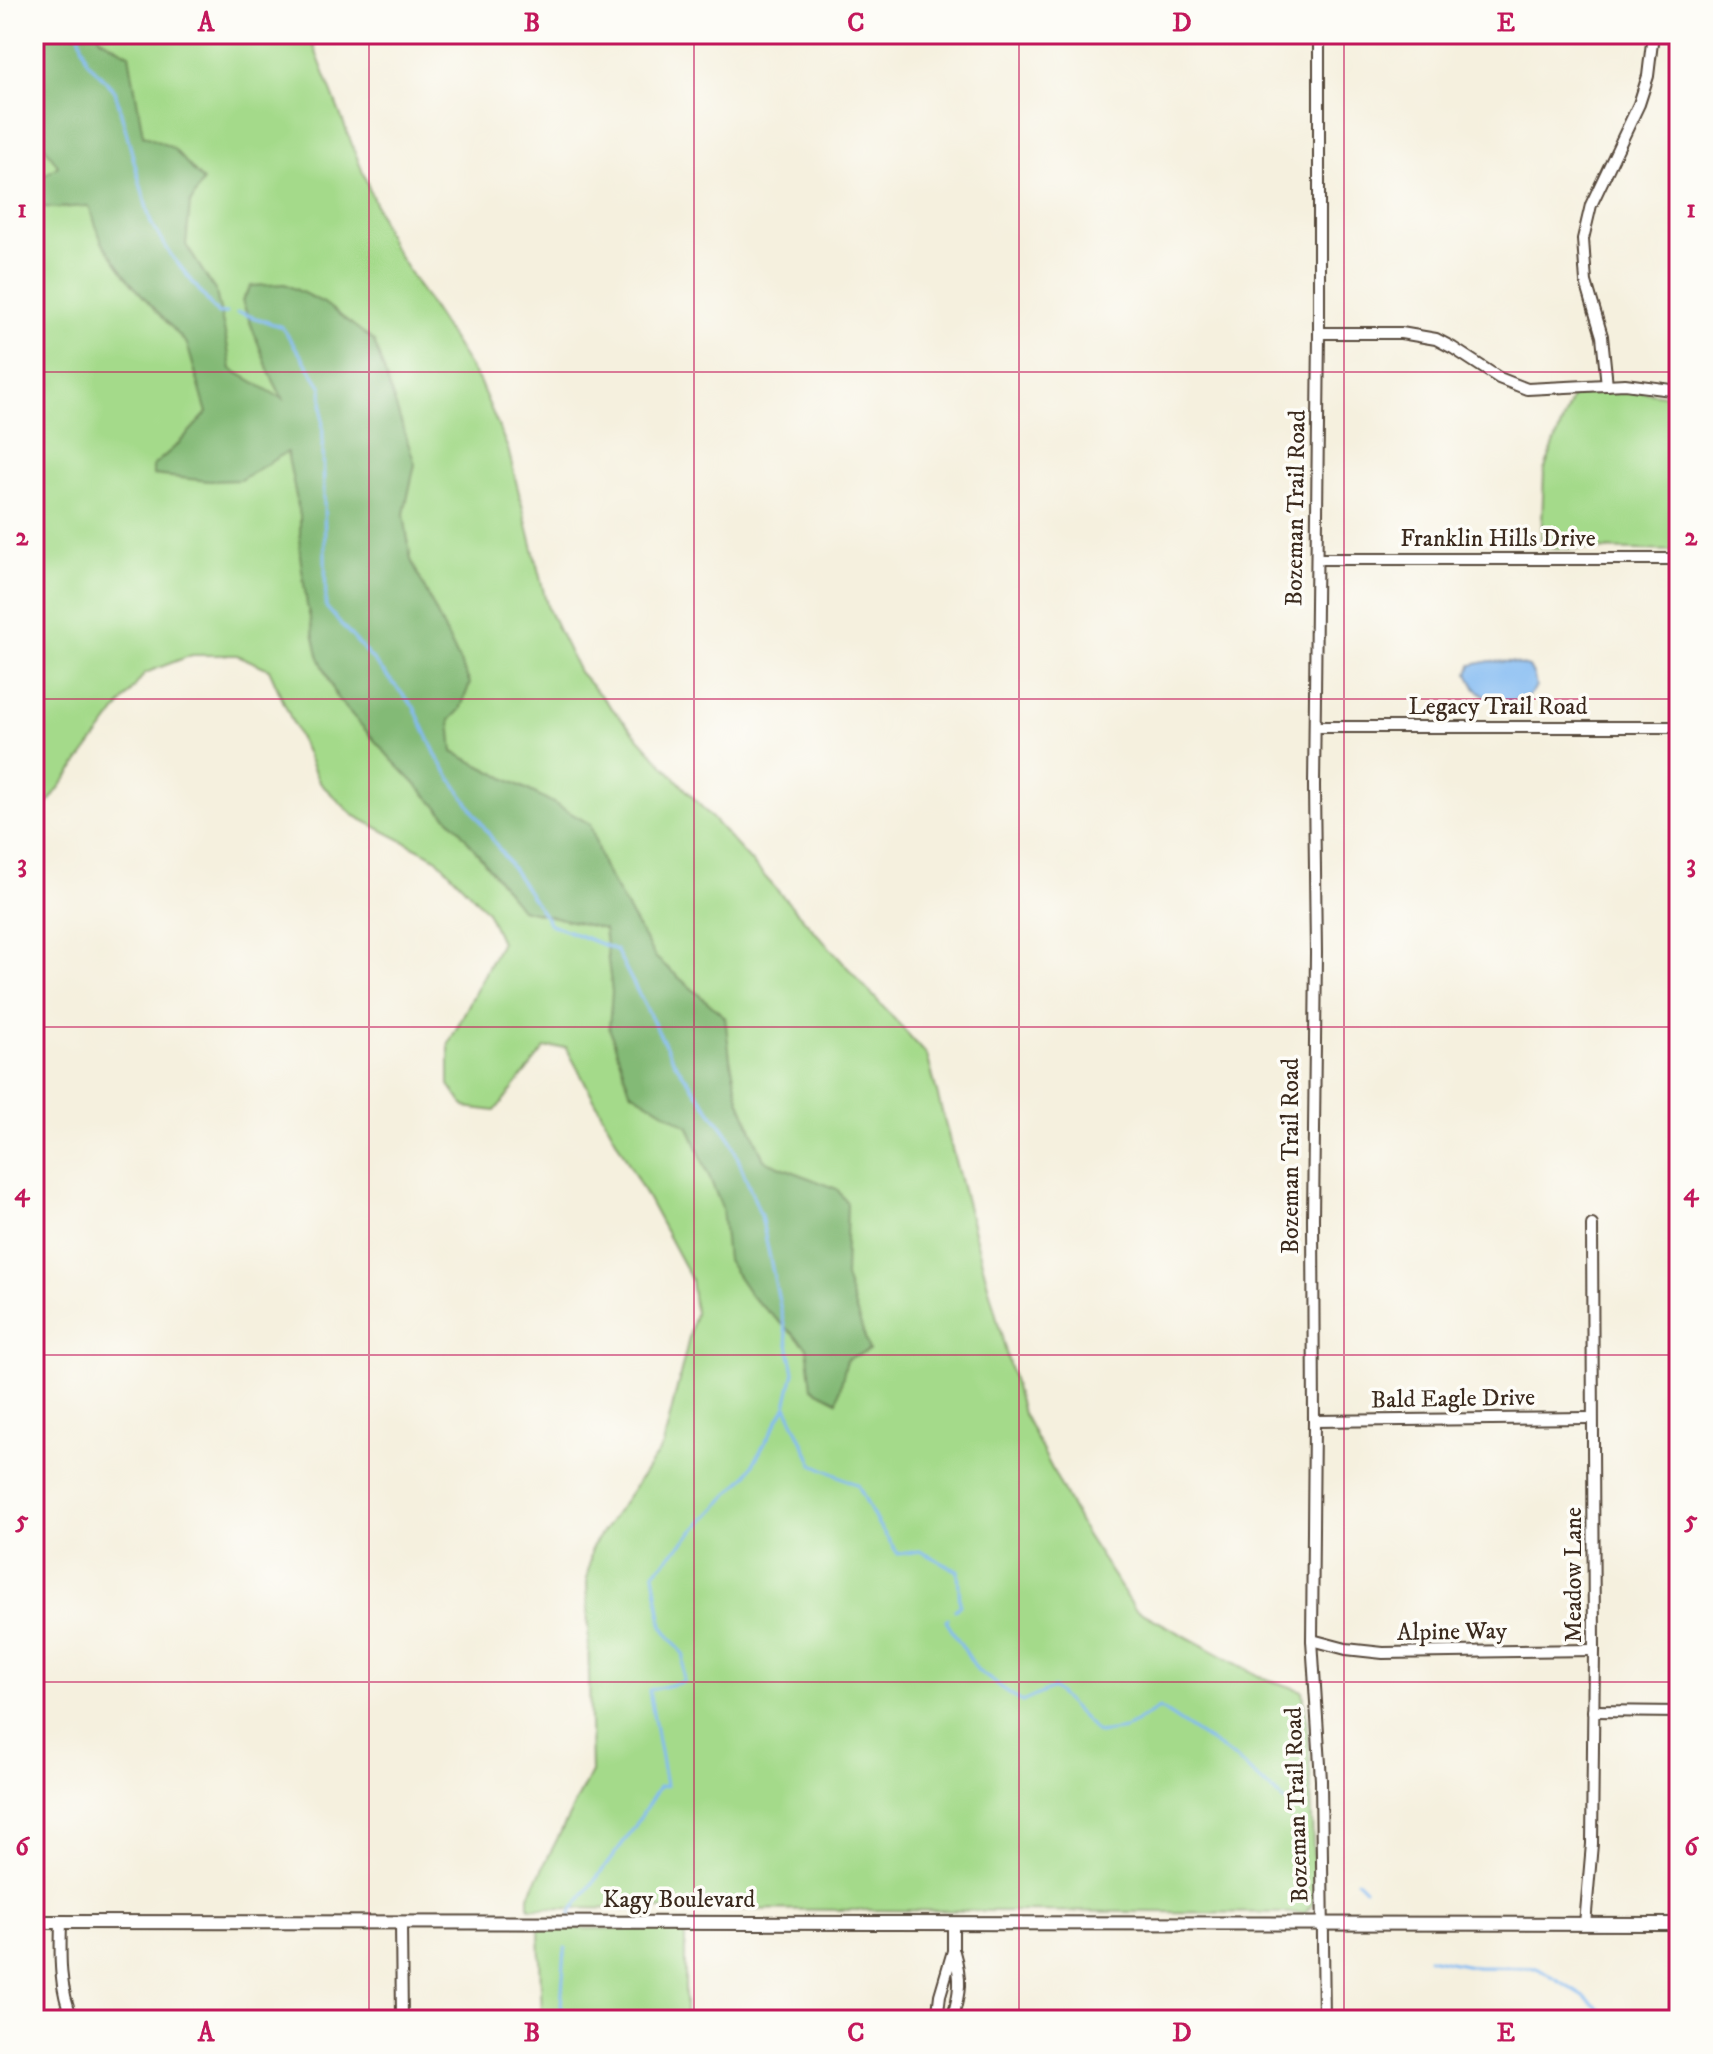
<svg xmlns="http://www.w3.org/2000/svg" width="1713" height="2054" viewBox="0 0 1713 2054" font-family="'IM FELL DW Pica',serif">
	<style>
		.green { fill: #a4da8a; stroke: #708254; stroke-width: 2 }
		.forest { fill: #83ba76; stroke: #5f724a; stroke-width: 2 }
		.water { fill: #82baf2; stroke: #5e7288; stroke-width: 2 }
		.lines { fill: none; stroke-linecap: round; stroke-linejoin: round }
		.stream { stroke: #82baf2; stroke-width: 3 }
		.minor-casing { stroke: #57483b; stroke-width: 14 }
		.major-casing { stroke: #57483b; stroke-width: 16 }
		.minor { stroke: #fff; stroke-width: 10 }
		.major { stroke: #fff; stroke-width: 12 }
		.grid { fill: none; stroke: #c2185b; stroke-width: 2; stroke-opacity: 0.55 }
		.labels { text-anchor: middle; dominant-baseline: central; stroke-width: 7; stroke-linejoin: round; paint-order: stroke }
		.street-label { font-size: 24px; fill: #3b2a1e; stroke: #fdfcf7 }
		.neatline { fill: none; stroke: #c2185b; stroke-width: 3 }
		.grid-label { font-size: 26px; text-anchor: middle; font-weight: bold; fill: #c2185b }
	</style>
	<rect width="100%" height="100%" fill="#fdfcf7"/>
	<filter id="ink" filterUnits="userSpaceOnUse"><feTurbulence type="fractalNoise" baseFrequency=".0125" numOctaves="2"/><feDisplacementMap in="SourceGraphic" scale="16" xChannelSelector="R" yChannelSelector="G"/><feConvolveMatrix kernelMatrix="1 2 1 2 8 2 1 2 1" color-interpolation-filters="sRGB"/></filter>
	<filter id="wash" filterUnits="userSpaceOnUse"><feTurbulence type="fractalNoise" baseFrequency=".006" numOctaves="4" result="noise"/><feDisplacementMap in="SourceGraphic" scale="32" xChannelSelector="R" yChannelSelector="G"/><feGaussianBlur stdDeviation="1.8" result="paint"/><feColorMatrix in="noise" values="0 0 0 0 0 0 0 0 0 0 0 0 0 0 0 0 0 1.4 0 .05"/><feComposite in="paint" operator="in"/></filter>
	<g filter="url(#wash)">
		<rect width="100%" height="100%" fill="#f5f0de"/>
		<!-- green -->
		<g class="green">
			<polygon points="34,34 309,34 390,242 479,381 508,449 548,609 579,672 927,1055 1021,1409 1085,1533 1135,1609 1261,1677 1303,1691 1309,1747 1315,1894 1312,1905 1305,1913 529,1908 529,1895 591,1772 587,1578 592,1547 663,1446 695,1313 691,1279 566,1047 545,1048 495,1111 465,1107 449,1085 449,1043 501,942 487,911 436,858 353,815 319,782 269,669 237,655 192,655 145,673 48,803 34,841"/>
			<polygon points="1631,390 1679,397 1679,551 1541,548 1544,471 1574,392"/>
			<polygon points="685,1928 685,2020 542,2020 539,1929"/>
		</g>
		<!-- forest -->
		<polygon class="forest" points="34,34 99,34 100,38 129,54 143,135 173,148 203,181 190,204 186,245 216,292 227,343 231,369 283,399 270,374 242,301 251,286 285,284 324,303 374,341 415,464 404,514 411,560 470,683 460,710 450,720 453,752 542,797 590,824 603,866 655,957 725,1017 730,1058 739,1099 764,1160 837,1189 847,1203 845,1277 869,1350 847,1359 837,1401 812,1388 807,1347 752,1297 727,1260 722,1208 689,1127 630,1091 609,1027 612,992 604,929 521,909 457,827 392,760 337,698 318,655 307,605 300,555 300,516 287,452 240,480 209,481 153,475 153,466 178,444 207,413 187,344 132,284 102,242 89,206 56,208 34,206 34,183 58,166 41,141 34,110"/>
		<!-- water -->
		<polygon class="water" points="1490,661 1511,662 1529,667 1534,676 1536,687 1528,697 1509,701 1488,698 1476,689 1468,674 1471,665"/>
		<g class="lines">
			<!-- stream -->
			<g class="stream">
				<polyline points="79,34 87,61 115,91 151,223 171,255 218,314 226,313"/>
				<polyline points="237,313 241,313 282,327 322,387 326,607 414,707 438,759 550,924 616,950 673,1060 729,1136 761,1216 794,1372 786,1406 747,1475 654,1573 662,1626 684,1655 683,1682 649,1690 666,1786 659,1787 632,1831 571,1912 571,1916"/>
				<polyline points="786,1406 813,1464 858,1485 876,1521 898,1554 920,1551 958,1571 960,1605 955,1610"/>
				<polyline points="948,1619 946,1621 978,1671 1022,1702 1053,1688 1098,1733 1125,1729 1159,1708 1232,1756 1285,1802"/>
				<polyline points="1357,1880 1365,1888"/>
				<polyline points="1428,1958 1476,1967 1537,1968 1586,1998 1612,2020"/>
				<polyline points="560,2020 565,1948"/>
			</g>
		</g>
	</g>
	<g filter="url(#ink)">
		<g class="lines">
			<defs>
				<g id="minor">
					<polyline points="1319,34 1319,333 1314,786 1316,953 1313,1219 1314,1421 1312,1640 1321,1780 1324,2020"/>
					<polyline points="1319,333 1401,333 1436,339 1453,348 1499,378 1527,389 1625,384 1679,391"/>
					<polyline points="1607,385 1602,336 1586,282 1583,239 1591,205 1639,104 1648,76 1653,34"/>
					<polyline points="1317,559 1679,559"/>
					<polyline points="1316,727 1679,727"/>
					<polyline points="1314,1421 1592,1418"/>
					<polyline points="1312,1640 1346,1649 1383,1653 1594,1650"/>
					<polyline points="1593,1711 1679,1712"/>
					<path d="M61 1922C60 1956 59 1989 73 2020"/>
					<polyline points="401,1922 402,2020"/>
					<polyline points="1585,1924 1592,1844 1594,1650 1592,1225"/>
					<polyline points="937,2020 940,1995 953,1951 953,1923"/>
					<path d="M952 2020C960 1993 962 1979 954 1952"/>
				</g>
				<polyline id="major" points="34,1922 1679,1924"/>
			</defs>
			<!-- minor casing -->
			<use href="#minor" class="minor-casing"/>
			<!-- major casing -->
			<use href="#major" class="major-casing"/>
			<!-- minor -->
			<use href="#minor" class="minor"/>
			<!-- major -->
			<use href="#major" class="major"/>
		</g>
	</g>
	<!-- grid -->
	<path class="grid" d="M369 34V2020M694 34V2020M1019 34V2020M1344 34V2020M34 372H1679M34 699H1679M34 1027H1679M34 1355H1679M34 1682H1679"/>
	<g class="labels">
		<!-- street labels -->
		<g class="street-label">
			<text transform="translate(1296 508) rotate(-89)">Bozeman Trail Road</text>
			<text x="1498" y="539">Franklin Hills Drive</text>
			<text x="1498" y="707">Legacy Trail Road</text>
			<text transform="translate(1291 1156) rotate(-90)">Bozeman Trail Road</text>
			<text transform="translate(1453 1399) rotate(-1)">Bald Eagle Drive</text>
			<text transform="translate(1574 1575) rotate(-90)">Meadow Lane</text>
			<text transform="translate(1452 1632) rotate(-1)">Alpine Way</text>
			<text transform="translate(1297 1805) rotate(-92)">Bozeman Trail Road</text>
			<text x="679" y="1900">Kagy Boulevard</text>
		</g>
	</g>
	<!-- margin -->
	<rect width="1713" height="2054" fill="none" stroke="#fdfcf7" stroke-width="88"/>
	<rect x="44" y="44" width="1625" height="1966" class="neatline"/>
	<g class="grid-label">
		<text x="206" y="31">A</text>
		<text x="532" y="31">B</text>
		<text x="856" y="31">C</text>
		<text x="1182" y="31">D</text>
		<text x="1506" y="31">E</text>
		<text x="22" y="217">1</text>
		<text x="1691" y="217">1</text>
		<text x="22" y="545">2</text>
		<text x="1691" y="545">2</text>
		<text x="22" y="872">3</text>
		<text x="1691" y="872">3</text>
		<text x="22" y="1200">4</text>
		<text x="1691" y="1200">4</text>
		<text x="22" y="1528">5</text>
		<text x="1691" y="1528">5</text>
		<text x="22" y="1855">6</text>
		<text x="1691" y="1855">6</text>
		<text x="206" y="2041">A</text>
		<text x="532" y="2041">B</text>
		<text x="856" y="2041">C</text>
		<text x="1182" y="2041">D</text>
		<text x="1506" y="2041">E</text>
	</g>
</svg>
